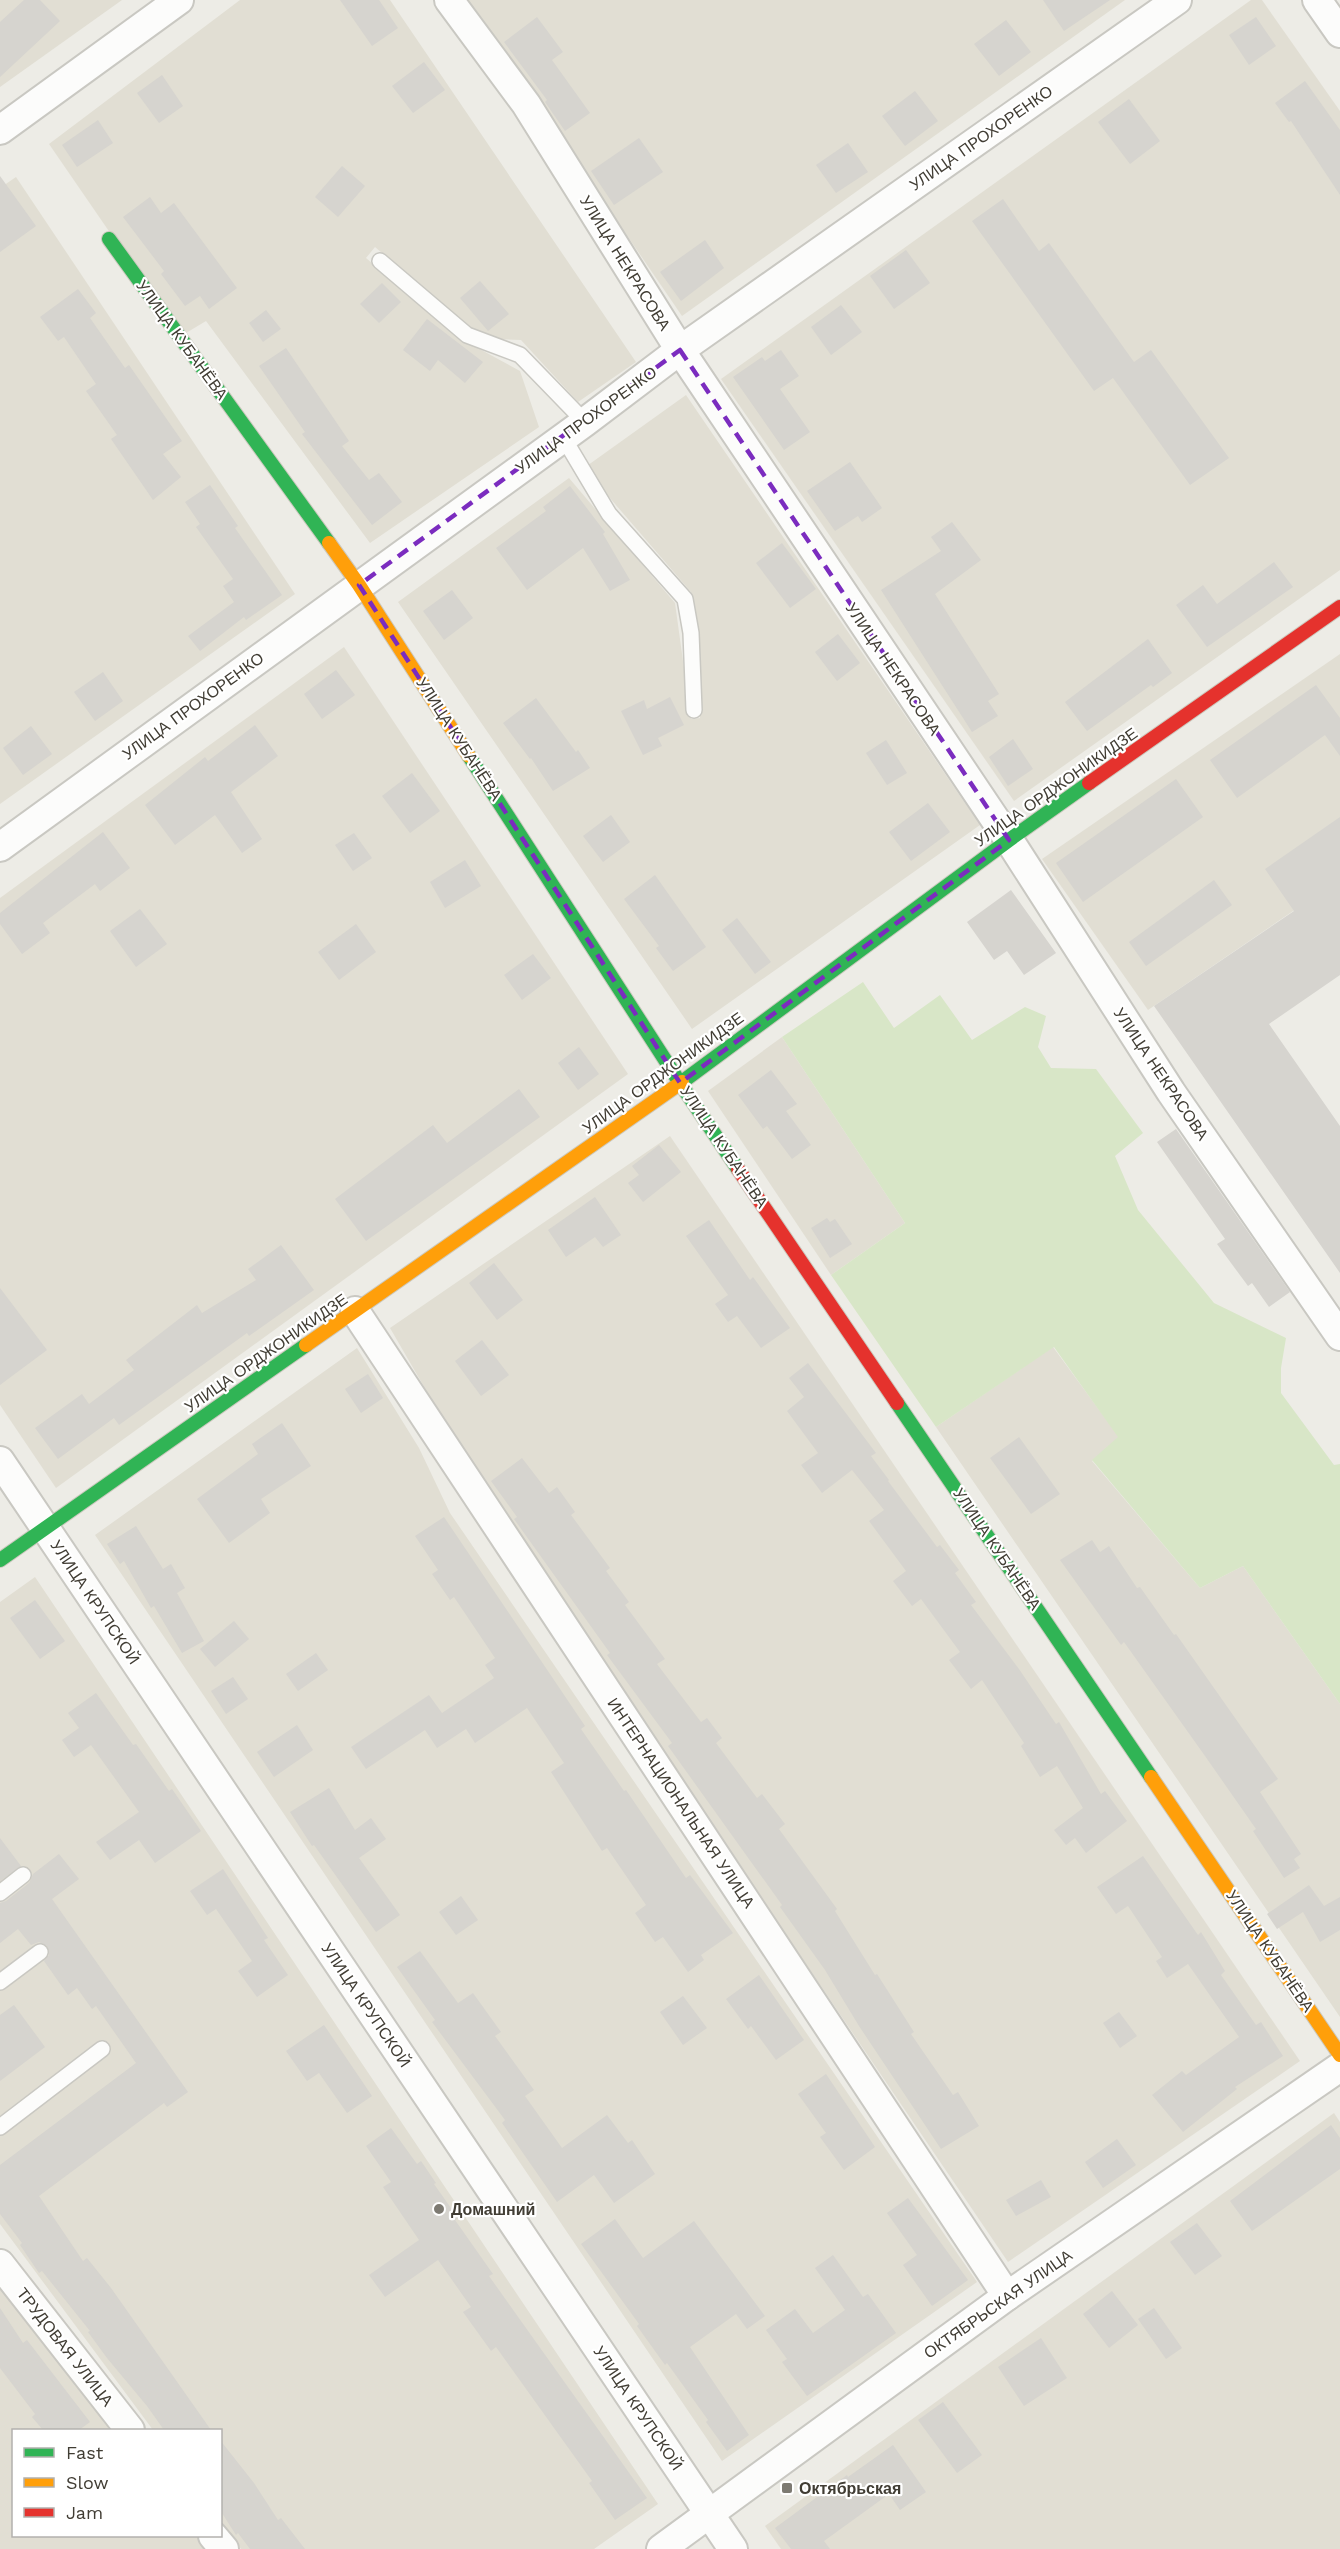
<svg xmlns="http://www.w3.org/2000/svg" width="1340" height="2549" viewBox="0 0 1340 2549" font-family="'Work Sans',sans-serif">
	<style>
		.residential { fill: #e1ded3 }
		.green { fill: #d8e6c7 }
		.building { fill: #d6d4cf }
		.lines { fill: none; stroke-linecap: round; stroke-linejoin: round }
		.lane-casing { stroke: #c9c8c2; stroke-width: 18 }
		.street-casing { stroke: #c9c8c2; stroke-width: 32 }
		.fast-casing { stroke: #ccc9be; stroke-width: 16 }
		.slow-casing { stroke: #ccc9be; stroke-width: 16 }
		.jam-casing { stroke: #ccc9be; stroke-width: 16 }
		.lane { stroke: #fcfcfb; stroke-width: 15 }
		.street { stroke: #fcfcfb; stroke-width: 28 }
		.fast { stroke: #30b455; stroke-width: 14 }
		.slow { stroke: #ff9f0a; stroke-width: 14 }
		.jam { stroke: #e5322d; stroke-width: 14 }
		.marked { fill: none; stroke: #7b2cbf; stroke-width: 4.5; stroke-dasharray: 12 8; stroke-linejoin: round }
		.poi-dot { fill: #7d7a72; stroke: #fff; stroke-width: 2 }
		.labels { text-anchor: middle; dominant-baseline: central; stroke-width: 4.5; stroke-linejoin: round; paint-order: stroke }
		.street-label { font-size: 16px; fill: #413d34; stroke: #fff }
		.poi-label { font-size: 16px; font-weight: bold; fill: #413d34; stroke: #fff; text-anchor: start }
	</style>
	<rect width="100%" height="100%" fill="#edece6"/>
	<!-- residential -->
	<g class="residential">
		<polygon points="0,0 122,0 0,87"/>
		<polygon points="240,0 390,0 636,362 578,402 521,340 492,339 470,328 375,247 366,258 461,339 520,371 539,427 370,543 206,321 181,336 49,144"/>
		<polygon points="466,0 1125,0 682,316"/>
		<polygon points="1251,0 1262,0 1340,111 1340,570 1014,801 721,379"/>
		<polygon points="16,177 295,594 0,804 0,188"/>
		<polygon points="686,395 980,825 692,1029 398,602 569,478 675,603 691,719 700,718 699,629 691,592 584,468"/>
		<polygon points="344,647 628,1074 56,1488 0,1405 0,898"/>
		<polygon points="1340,654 1340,879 1148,1010 1042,859"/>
		<polygon points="782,1037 905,1223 831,1275 708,1091"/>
		<polygon points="670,1136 1300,2061 1008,2262 481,1485 390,1328"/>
		<polygon points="1053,1347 1119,1437 1092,1461 1200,1588 1243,1566 1340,1704 1340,2017 936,1427"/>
		<polygon points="357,1348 419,1448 450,1513 977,2282 722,2461 95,1535"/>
		<polygon points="35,1577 658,2504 594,2549 241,2549 221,2522 220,2430 153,2430 0,2224 0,1602"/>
		<polygon points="1334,2113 1340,2122 1340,2549 781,2549 765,2526"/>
		<polygon points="0,2283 115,2430 14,2430 14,2536 196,2536 207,2549 0,2549"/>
	</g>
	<!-- green -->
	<polygon class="green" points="863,982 894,1028 940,995 972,1040 1025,1007 1046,1016 1038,1047 1051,1068 1096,1069 1143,1133 1115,1156 1138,1210 1214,1303 1286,1338 1281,1368 1281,1393 1334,1465 1340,1464 1340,1704 1243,1566 1200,1588 1092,1460 1118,1437 1054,1347 936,1427 831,1275 905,1223 782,1037"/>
	<!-- building -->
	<g class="building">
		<polygon points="24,0 40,0 60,21 0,77 0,22"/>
		<polygon points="340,0 379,0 398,28 372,46"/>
		<polygon points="1043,0 1110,0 1064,31"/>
		<polygon points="537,17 563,52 552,60 590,113 565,131 545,102 547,100 504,42"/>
		<polygon points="1256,17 1276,46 1249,65 1229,35"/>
		<polygon points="1006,20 1031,52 999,76 974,44"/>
		<polygon points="424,62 445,90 413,113 392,86"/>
		<polygon points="162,75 183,106 159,123 137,93"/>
		<polygon points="1305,81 1340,130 1340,195 1291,121 1289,122 1275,103"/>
		<polygon points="915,91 938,121 905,146 882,116"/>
		<polygon points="1129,99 1160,141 1130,164 1098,122"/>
		<polygon points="98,120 113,143 77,167 62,145"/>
		<polygon points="639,138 663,172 614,205 591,171"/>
		<polygon points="848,143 868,172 836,193 816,165"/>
		<polygon points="342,166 365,186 338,217 315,197"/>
		<polygon points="0,176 36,226 0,252"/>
		<polygon points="150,197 161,213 174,203 237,288 209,309 200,296 185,306 161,274 164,271 123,217"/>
		<polygon points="1003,199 1039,251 1049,243 1134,362 1151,350 1229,458 1190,485 1113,378 1094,391 972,221"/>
		<polygon points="705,240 724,268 681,301 660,272"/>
		<polygon points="906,250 930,283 894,309 870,276"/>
		<polygon points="480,281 509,314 488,331 460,298"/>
		<polygon points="382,283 401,302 379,323 360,304"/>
		<polygon points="78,289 96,313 90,318 125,368 129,365 182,441 163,454 181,477 153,500 111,439 117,435 86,391 96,384 64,337 58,341 40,317"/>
		<polygon points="841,305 862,332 831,355 811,327"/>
		<polygon points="266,310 281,329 263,342 249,323"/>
		<polygon points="427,319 483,362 465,383 438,360 430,371 403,350"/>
		<polygon points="286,348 349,441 342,446 369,480 379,473 402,502 372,525 302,434 305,432 259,366"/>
		<polygon points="781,350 799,376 780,389 810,432 784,450 733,377 762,357 765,361"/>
		<polygon points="850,462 882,508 862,522 858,516 835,531 807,491"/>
		<polygon points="210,485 238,526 235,528 282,595 246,620 244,617 200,651 188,636 234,602 223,586 233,579 196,527 200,524 185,502"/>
		<polygon points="570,486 605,532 603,534 630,580 610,591 583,548 527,590 496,548 546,511 543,507"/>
		<polygon points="952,522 981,560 935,594 999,694 988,701 998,716 972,732 881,590 941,551 931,537"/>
		<polygon points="782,543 816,589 790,608 756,563"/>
		<polygon points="1274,562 1293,587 1207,647 1176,605 1203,585 1217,604"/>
		<polygon points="452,590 473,618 444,640 423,611"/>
		<polygon points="838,634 860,663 837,681 815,652"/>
		<polygon points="1148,639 1172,673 1153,687 1151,685 1087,731 1065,702"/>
		<polygon points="336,670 355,695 322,719 304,694"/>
		<polygon points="103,672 123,701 95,721 74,692"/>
		<polygon points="1316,685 1340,718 1340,756 1325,735 1237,798 1210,760"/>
		<polygon points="670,697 684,725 658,738 662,746 643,755 621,711 644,700 647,709"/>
		<polygon points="536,698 576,752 578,750 590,768 553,791 531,758 530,759 503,723"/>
		<polygon points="255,725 278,756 231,792 262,839 242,853 215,815 175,845 145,805 205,757 208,761"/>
		<polygon points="31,726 52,754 23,775 3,748"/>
		<polygon points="1013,739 1033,769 1008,786 989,757"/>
		<polygon points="886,740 907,773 887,785 866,753"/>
		<polygon points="412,773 440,811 410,833 382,796"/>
		<polygon points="1176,779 1203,817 1083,902 1056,863"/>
		<polygon points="928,803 950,832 911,861 889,832"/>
		<polygon points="611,815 630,842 603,862 583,836"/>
		<polygon points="1340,817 1340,975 1269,1024 1340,1126 1340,1273 1154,1006 1294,911 1265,869"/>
		<polygon points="103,832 130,868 100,891 95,884 43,923 50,933 22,954 0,924 0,913"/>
		<polygon points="354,833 372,858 353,871 335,845"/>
		<polygon points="465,860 481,886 445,908 430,882"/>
		<polygon points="655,875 706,947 673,971 656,948 659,946 624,899"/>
		<polygon points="1214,880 1232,905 1146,966 1129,942"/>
		<polygon points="1011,890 1056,953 1024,975 1007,951 994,960 967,922"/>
		<polygon points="140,909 167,944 136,967 110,931"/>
		<polygon points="737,918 771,962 755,974 722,930"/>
		<polygon points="356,924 376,952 339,980 318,952"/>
		<polygon points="533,954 551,978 522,1000 504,975"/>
		<polygon points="579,1047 599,1074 578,1090 558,1063"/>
		<polygon points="771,1070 797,1104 786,1111 811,1145 792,1159 767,1126 763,1129 738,1095"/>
		<polygon points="519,1089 540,1117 366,1241 335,1199 433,1125 447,1143"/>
		<polygon points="1176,1129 1290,1292 1269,1307 1252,1283 1248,1286 1217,1244 1225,1239 1157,1142"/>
		<polygon points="659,1145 681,1172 643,1202 628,1183 639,1175 632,1166"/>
		<polygon points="595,1197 621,1235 603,1247 595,1237 566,1257 548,1230"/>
		<polygon points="827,1218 830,1222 835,1219 852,1244 830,1258 811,1228"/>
		<polygon points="709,1220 750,1280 753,1277 790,1328 761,1348 737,1316 728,1322 715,1304 728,1295 686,1236"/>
		<polygon points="281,1245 314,1290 249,1336 247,1333 119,1425 114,1418 58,1459 35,1428 82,1394 89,1404 134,1370 126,1360 197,1305 202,1313 256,1280 248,1269"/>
		<polygon points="494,1263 523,1300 497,1320 469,1283"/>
		<polygon points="0,1288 47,1350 0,1385"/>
		<polygon points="482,1340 509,1375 481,1396 455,1361"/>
		<polygon points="808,1363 876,1453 871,1456 889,1480 888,1481 937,1547 940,1545 959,1570 955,1573 976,1602 971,1605 1019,1669 1056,1724 1059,1722 1101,1794 1105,1791 1127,1821 1086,1853 1075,1838 1066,1845 1054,1830 1083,1808 1057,1766 1040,1777 1021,1746 1024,1743 982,1680 971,1689 949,1660 960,1652 921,1599 912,1606 893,1581 906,1571 869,1521 884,1510 852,1470 822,1493 801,1465 818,1453 787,1411 804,1397 789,1378"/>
		<polygon points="368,1374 383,1398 361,1413 345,1389"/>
		<polygon points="282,1423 311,1466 261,1499 270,1513 229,1543 197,1499 258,1454 252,1444"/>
		<polygon points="1019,1437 1060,1494 1031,1514 990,1458"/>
		<polygon points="522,1458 549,1493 557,1487 575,1512 571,1515 610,1568 606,1571 629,1602 625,1605 665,1659 657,1664 701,1722 707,1718 722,1738 716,1743 757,1798 762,1794 785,1824 779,1829 837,1909 835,1911 875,1975 877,1974 914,2032 911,2034 953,2095 958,2092 979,2126 941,2149 859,2026 825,1970 780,1907 782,1905 668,1746 672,1743 607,1655 610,1653 514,1519 517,1517 491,1481"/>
		<polygon points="444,1517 585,1726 581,1729 624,1791 626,1790 686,1878 690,1875 733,1933 701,1955 704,1960 688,1972 663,1937 655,1942 635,1913 646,1905 607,1848 602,1851 551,1772 564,1763 527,1708 475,1743 466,1729 437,1748 425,1730 366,1769 351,1747 429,1695 442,1713 494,1678 485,1665 495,1658 454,1597 450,1600 432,1574 438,1570 415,1536"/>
		<polygon points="136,1526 163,1569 171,1564 185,1588 177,1593 204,1641 182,1653 154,1606 151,1608 124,1561 120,1564 107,1544"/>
		<polygon points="1092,1540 1100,1552 1109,1546 1137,1588 1140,1587 1174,1635 1176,1634 1278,1779 1260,1792 1301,1854 1294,1859 1300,1868 1284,1878 1253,1831 1256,1829 1205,1756 1124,1642 1121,1645 1060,1560"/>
		<polygon points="35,1600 65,1641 40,1659 10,1618"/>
		<polygon points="234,1621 249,1639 215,1667 200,1649"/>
		<polygon points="316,1653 328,1670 298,1691 286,1674"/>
		<polygon points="233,1677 248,1699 226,1714 211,1691"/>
		<polygon points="96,1693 133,1745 136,1744 169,1791 172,1789 201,1831 155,1863 139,1840 110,1860 96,1842 139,1812 91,1745 74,1757 62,1740 79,1728 68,1713"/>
		<polygon points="297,1725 313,1750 274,1777 257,1752"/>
		<polygon points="329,1788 355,1830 371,1818 386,1839 359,1858 400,1915 376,1932 314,1845 312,1846 290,1812"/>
		<polygon points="0,1838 21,1866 0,1881"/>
		<polygon points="59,1854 79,1879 52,1899 188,2092 167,2107 164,2103 39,2196 83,2261 87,2258 111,2288 211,2430 164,2430 147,2406 107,2358 88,2332 90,2331 42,2271 39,2273 20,2245 22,2243 0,2214 0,2165 136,2063 96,2006 92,2009 77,1988 68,1995 44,1961 49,1955 47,1946 39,1942 31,1945 18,1929 0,1943 0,1903 6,1901 29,1883 33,1874"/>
		<polygon points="1143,1856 1198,1935 1201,1932 1225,1971 1221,1975 1256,2025 1261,2022 1283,2056 1235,2087 1237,2089 1183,2132 1152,2095 1182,2071 1186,2075 1239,2037 1188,1964 1167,1978 1156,1961 1162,1957 1128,1906 1116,1914 1097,1887"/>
		<polygon points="223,1869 268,1938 264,1940 288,1975 257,1997 238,1971 252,1961 216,1909 207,1915 190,1891"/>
		<polygon points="1309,1885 1324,1906 1340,1897 1340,1930 1320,1942 1303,1912 1277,1929 1267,1914"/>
		<polygon points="461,1896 478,1920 456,1935 439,1912"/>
		<polygon points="420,1951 458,2003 473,1993 501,2032 495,2036 534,2090 525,2096 562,2148 607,2115 628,2143 632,2140 655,2174 614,2203 594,2175 557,2202 502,2123 505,2120 432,2022 435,2020 397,1967"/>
		<polygon points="759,1975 804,2040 776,2060 751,2026 748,2029 726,1999"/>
		<polygon points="683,1996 707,2028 683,2045 660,2012"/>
		<polygon points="14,2005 45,2047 0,2081 0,2015"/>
		<polygon points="1119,2012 1137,2036 1120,2048 1103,2023"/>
		<polygon points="324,2025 372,2096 347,2113 319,2073 307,2081 286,2051"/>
		<polygon points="826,2074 875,2147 844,2170 820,2137 826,2133 798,2094"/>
		<polygon points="1331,2125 1340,2138 1340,2169 1252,2231 1230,2201"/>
		<polygon points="391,2128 417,2164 421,2161 436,2183 434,2184 458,2218 455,2220 493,2274 489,2276 647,2498 615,2520 589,2483 592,2481 496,2347 491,2351 463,2312 471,2307 438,2260 385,2297 369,2275 419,2240 383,2187 391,2182 366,2146"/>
		<polygon points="1117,2139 1136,2165 1103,2188 1085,2162"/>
		<polygon points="1041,2180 1051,2197 1016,2216 1006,2200"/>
		<polygon points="908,2198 968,2280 932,2306 903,2265 917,2255 887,2213"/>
		<polygon points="615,2219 643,2258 694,2221 765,2316 747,2329 736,2314 690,2347 749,2435 727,2451 706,2422 708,2420 667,2363 665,2365 637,2326 639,2324 581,2244"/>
		<polygon points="1197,2223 1222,2256 1195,2275 1170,2242"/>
		<polygon points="833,2255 863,2297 868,2294 896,2333 807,2396 782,2362 787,2359 766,2330 795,2309 813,2333 845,2310 815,2268"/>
		<polygon points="1112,2291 1138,2325 1109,2348 1083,2314"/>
		<polygon points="0,2308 23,2343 27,2340 90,2422 79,2430 43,2430 32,2417 35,2414 0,2368"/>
		<polygon points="1154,2308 1182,2348 1166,2359 1138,2319"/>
		<polygon points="1041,2338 1067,2378 1024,2406 998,2367"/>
		<polygon points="943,2402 982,2455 957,2473 918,2420"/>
		<polygon points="220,2440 254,2483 278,2520 281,2518 305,2549 250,2549 238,2533 236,2535 220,2510"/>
		<polygon points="893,2445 926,2492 900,2510 889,2494 824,2541 830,2549 791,2549 775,2528 847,2475 848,2477"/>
	</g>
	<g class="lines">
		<defs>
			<g id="lane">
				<polyline points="380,261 467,335 520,355 585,422"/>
				<polyline points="563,437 609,514 685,599 691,633 694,710"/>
				<polyline points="0,1893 23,1875"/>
				<polyline points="0,1982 40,1952"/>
				<polyline points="0,2127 102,2049"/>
			</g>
			<g id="street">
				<polyline points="449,0 526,104 680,350 1009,840 1171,1092 1340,1336"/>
				<polyline points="1317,0 1340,33"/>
				<polyline points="0,130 179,0"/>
				<polyline points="0,847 585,422 680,350 1177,0"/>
				<polyline points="355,1311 1007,2296"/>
				<polyline points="0,1461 733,2549"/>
				<polyline points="0,2264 130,2430"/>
				<polyline points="213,2536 224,2549"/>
				<polyline points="661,2549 1007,2296 1340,2067"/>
			</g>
			<g id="fast">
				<polyline points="109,239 329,543"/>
				<polyline points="469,756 680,1083 738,1169"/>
				<polyline points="682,1082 1009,840 1089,783"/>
				<polyline points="897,1403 1151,1777"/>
				<polyline points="0,1560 306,1345"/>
			</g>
			<g id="slow">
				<polyline points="329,543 359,585 469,756"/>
				<polyline points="306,1345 682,1082"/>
				<polyline points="1151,1777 1340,2055"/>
			</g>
			<g id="jam">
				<polyline points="1089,783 1340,607"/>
				<polyline points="738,1169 897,1403"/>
			</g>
		</defs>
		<!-- lane casing -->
		<use href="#lane" class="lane-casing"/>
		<!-- street casing -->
		<use href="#street" class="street-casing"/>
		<!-- fast casing -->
		<use href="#fast" class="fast-casing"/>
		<!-- slow casing -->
		<use href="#slow" class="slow-casing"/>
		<!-- jam casing -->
		<use href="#jam" class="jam-casing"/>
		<!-- lane -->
		<use href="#lane" class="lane"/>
		<!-- street -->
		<use href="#street" class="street"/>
		<!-- fast -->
		<use href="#fast" class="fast"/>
		<!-- slow -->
		<use href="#slow" class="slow"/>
		<!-- jam -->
		<use href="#jam" class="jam"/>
	</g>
	<!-- marked area -->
	<path class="marked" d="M680 350 1009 840 680 1083 359 585Z"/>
	<!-- markers -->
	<g class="poi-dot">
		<circle cx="439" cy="2209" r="6"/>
		<rect x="781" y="2482" width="12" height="12" rx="3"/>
	</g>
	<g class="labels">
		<!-- street labels -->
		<g class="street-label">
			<text transform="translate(981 138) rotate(-35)">УЛИЦА ПРОХОРЕНКО</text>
			<text transform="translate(625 263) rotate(58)">УЛИЦА НЕКРАСОВА</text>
			<text transform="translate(182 340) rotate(54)">УЛИЦА КУБАНЁВА</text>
			<text transform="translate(586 420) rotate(-36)">УЛИЦА ПРОХОРЕНКО</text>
			<text transform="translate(893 669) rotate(56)">УЛИЦА НЕКРАСОВА</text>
			<text transform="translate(193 706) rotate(-36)">УЛИЦА ПРОХОРЕНКО</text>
			<text transform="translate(459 739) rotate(57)">УЛИЦА КУБАНЁВА</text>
			<text transform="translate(1056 787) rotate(-35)">УЛИЦА ОРДЖОНИКИДЗЕ</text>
			<text transform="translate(663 1073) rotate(-36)">УЛИЦА ОРДЖОНИКИДЗЕ</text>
			<text transform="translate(1161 1074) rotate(56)">УЛИЦА НЕКРАСОВА</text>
			<text transform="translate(724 1147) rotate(56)">УЛИЦА КУБАНЁВА</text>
			<text transform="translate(266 1353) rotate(-35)">УЛИЦА ОРДЖОНИКИДЗЕ</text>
			<text transform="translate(997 1549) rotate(56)">УЛИЦА КУБАНЁВА</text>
			<text transform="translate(95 1602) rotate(56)">УЛИЦА КРУПСКОЙ</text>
			<text transform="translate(681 1803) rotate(56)">ИНТЕРНАЦИОНАЛЬНАЯ УЛИЦА</text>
			<text transform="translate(1270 1951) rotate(56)">УЛИЦА КУБАНЁВА</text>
			<text transform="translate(366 2005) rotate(56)">УЛИЦА КРУПСКОЙ</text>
			<text transform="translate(998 2304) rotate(-35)">ОКТЯБРЬСКАЯ УЛИЦА</text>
			<text transform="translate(65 2347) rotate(52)">ТРУДОВАЯ УЛИЦА</text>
			<text transform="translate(638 2408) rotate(56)">УЛИЦА КРУПСКОЙ</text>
		</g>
		<!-- poi labels -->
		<g class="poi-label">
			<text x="451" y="2209">Домашний</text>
			<text x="799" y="2488">Октябрьская</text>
		</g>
	</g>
	<!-- legend -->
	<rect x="12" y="2429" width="210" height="108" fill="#ffffff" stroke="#b3b1ae" stroke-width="1.5"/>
	<rect x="24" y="2448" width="30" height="9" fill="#30b455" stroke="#b3b1ae" stroke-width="1.5"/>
	<text x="66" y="2459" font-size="18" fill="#413d34">Fast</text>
	<rect x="24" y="2478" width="30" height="9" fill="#ff9f0a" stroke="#b3b1ae" stroke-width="1.5"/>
	<text x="66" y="2489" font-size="18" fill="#413d34">Slow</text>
	<rect x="24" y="2508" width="30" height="9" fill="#e5322d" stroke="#b3b1ae" stroke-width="1.5"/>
	<text x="66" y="2519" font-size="18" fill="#413d34">Jam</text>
</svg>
